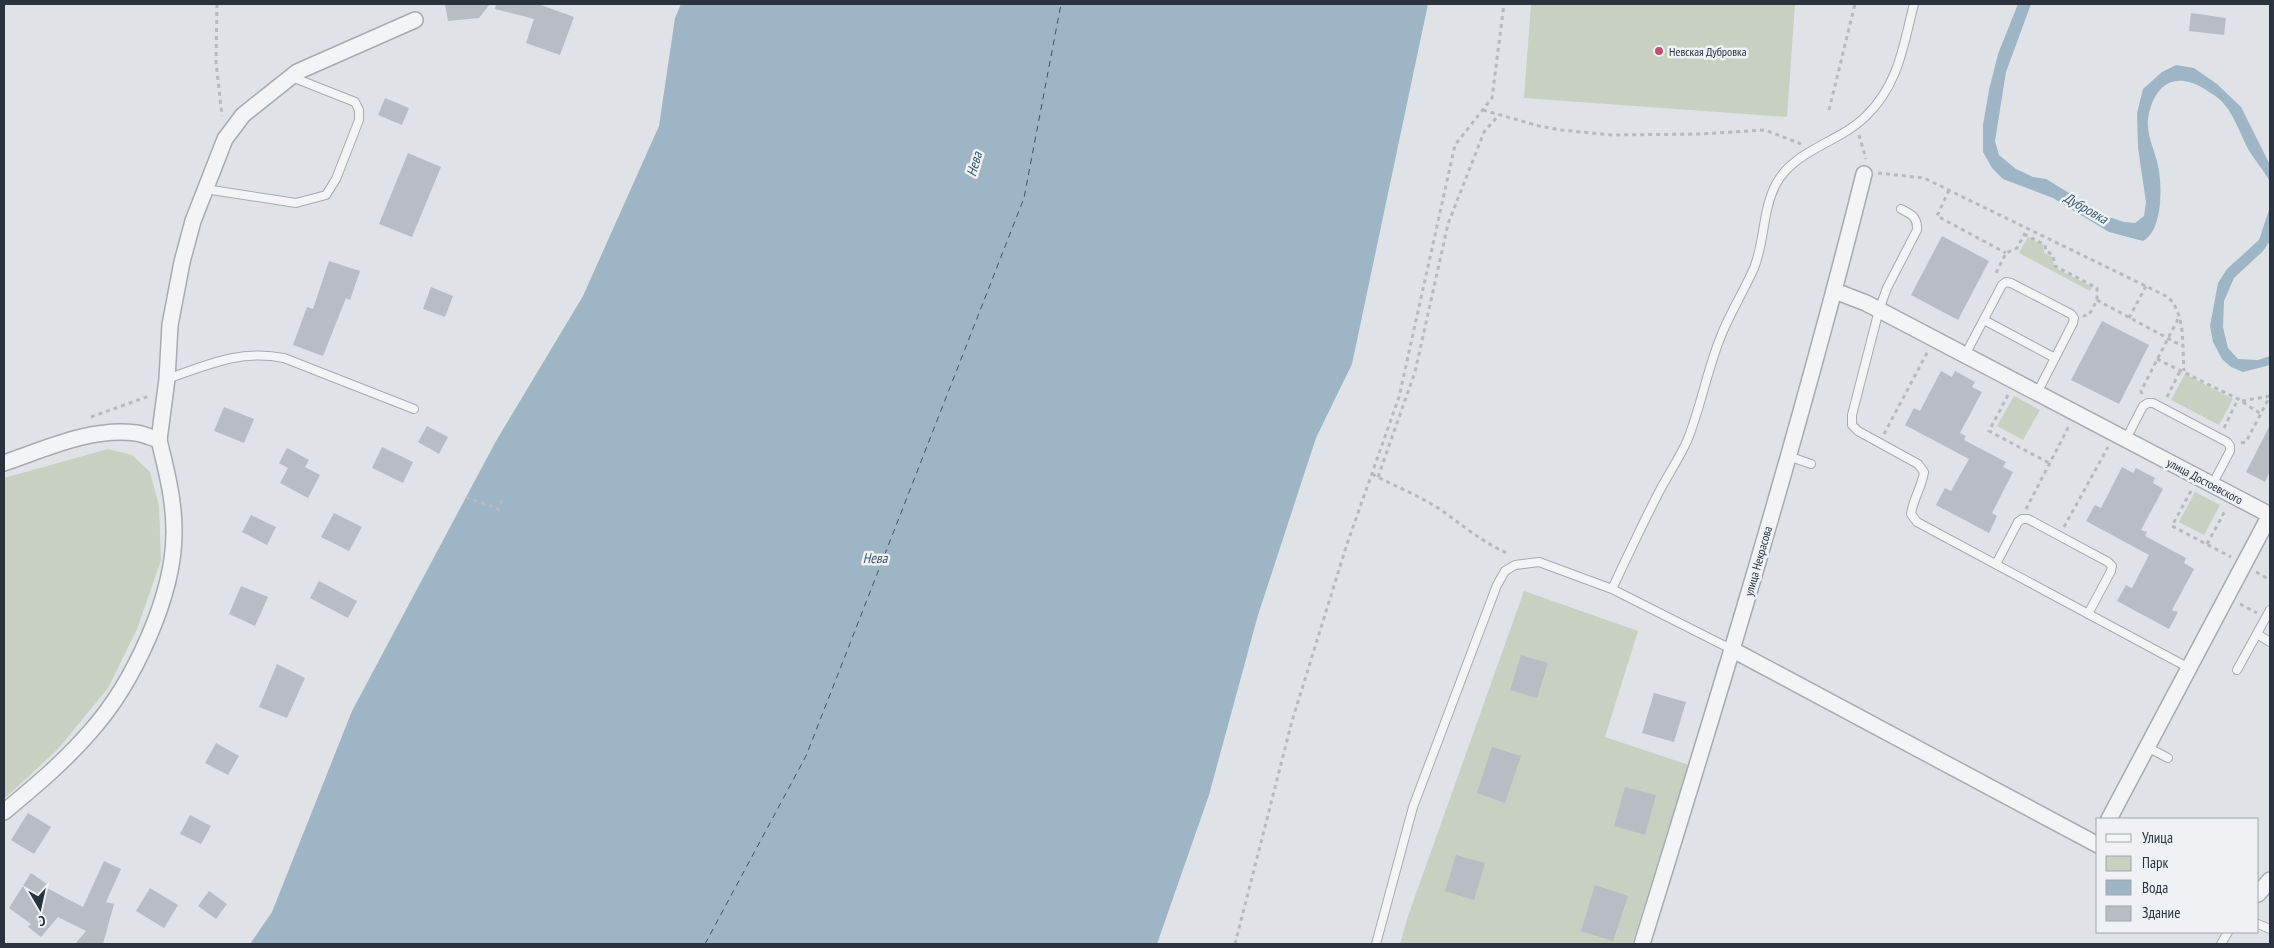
<svg xmlns="http://www.w3.org/2000/svg" width="2274" height="948" viewBox="0 0 2274 948" font-family="'PT Sans Narrow',sans-serif">
	<style>
		.green { fill: #c7d0c1 }
		.water { fill: #9db5c4 }
		.lines { fill: none; stroke-linecap: round; stroke-linejoin: round }
		.ferry { stroke: #38566d; stroke-width: 1; stroke-dasharray: 6 5; stroke-linecap: butt }
		.building { fill: #b7bdc3 }
		.lane-casing { stroke: #a5abb1; stroke-width: 10 }
		.street-casing { stroke: #a5abb1; stroke-width: 18 }
		.path { stroke: #b6babe; stroke-width: 3; stroke-dasharray: 4 4; stroke-linecap: butt }
		.lane { stroke: #f2f4f6; stroke-width: 8 }
		.street { stroke: #f2f4f6; stroke-width: 15 }
		.poi-dot { fill: #c14f6f; stroke: #eff2f5; stroke-width: 2 }
		.labels { text-anchor: middle; dominant-baseline: central; stroke-width: 5; stroke-linejoin: round; paint-order: stroke }
		.poi-label { font-size: 12px; fill: #2a333d; stroke: #eff2f5; text-anchor: start }
		.street-label { font-size: 12px; fill: #2a333d; stroke: #eff2f5 }
		.water-label { font-size: 14px; font-style: italic; fill: #38566d; stroke: #eff2f5 }
	</style>
	<rect width="100%" height="100%" fill="#dfe3e7"/>
	<!-- green -->
	<g class="green">
		<polygon points="1531,4 1795,4 1787,117 1524,98"/>
		<polygon points="2028,237 2043,245 2044,253 2052,257 2054,267 2092,287 2090,291 2019,253"/>
		<polygon points="2185,374 2233,399 2219,425 2171,400"/>
		<polygon points="2014,396 2040,410 2023,440 1997,426"/>
		<polygon points="108,449 132,455 150,472 159,506 161,560 137,629 108,688 57,750 4,799 4,478"/>
		<polygon points="2195,492 2220,505 2204,535 2179,522"/>
		<polygon points="1524,591 1638,631 1605,737 1689,765 1632,944 1400,944 1408,916"/>
	</g>
	<!-- water -->
	<g class="water">
		<polygon points="681,4 1428,4 1352,364 1316,438 1258,615 1209,795 1157,944 250,944 272,912 352,711 496,441 583,296 659,126 675,18"/>
		<path d="M2018 4H2031L2006 72 1995 141 1999 155 2016 169 2033 177 2046 179 2109 217 2124 222 2135 223 2144 216 2146 202 2138 148 2137 113 2143 89 2162 72 2176 65 2194 68 2217 84 2241 107 2270 165V182C2264 170 2254 160 2247 147 2240 133 2235 117 2224 104 2219 97 2210 93 2203 88 2172 70 2153 87 2148 119 2146 137 2157 154 2159 171 2162 191 2162 231 2143 241L2109 232 2053 198 2003 179 1992 168 1983 152V125L1989 90 1998 54Z"/>
		<polygon points="2270,207 2270,241 2263,251 2234,278 2224,301 2223,327 2228,348 2238,359 2258,360 2270,356 2270,365 2243,372 2231,367 2222,359 2213,342 2210,326 2218,283 2227,269 2259,240"/>
	</g>
	<g class="lines">
		<!-- ferry -->
		<polyline class="ferry" points="705,944 806,756 1024,198 1061,4"/>
	</g>
	<!-- building -->
	<g class="building">
		<polygon points="445,4 490,4 479,18 448,21"/>
		<polygon points="496,4 538,4 574,17 560,55 526,43 534,19 495,9"/>
		<polygon points="2191,13 2226,18 2224,35 2189,31"/>
		<polygon points="385,98 409,108 402,125 378,115"/>
		<polygon points="408,153 441,167 412,237 379,224"/>
		<polygon points="1942,236 1989,261 1958,320 1911,295"/>
		<polygon points="329,261 360,271 350,300 346,298 323,356 293,345 307,307 313,309"/>
		<polygon points="431,287 453,296 445,317 423,309"/>
		<polygon points="2102,321 2149,345 2119,404 2071,380"/>
		<polygon points="1941,371 1952,377 1955,371 1975,382 1972,387 1982,392 1960,433 1966,436 1964,440 2006,462 2003,467 2013,472 1992,513 1997,516 1989,533 1936,505 1945,488 1951,491 1969,459 1905,425 1914,408 1920,411"/>
		<polygon points="224,407 254,419 244,443 214,431"/>
		<polygon points="2270,425 2270,471 2265,482 2246,472"/>
		<polygon points="427,426 448,437 439,454 418,442"/>
		<polygon points="382,447 413,462 403,483 372,468"/>
		<polygon points="287,448 309,460 305,467 320,475 308,498 280,483 288,468 279,463"/>
		<polygon points="2122,467 2133,473 2136,468 2155,478 2153,483 2163,489 2141,530 2147,532 2145,536 2186,558 2184,563 2194,569 2172,610 2178,612 2169,629 2117,601 2126,585 2132,588 2149,555 2086,521 2095,505 2101,508"/>
		<polygon points="334,513 362,527 349,551 321,537"/>
		<polygon points="251,515 276,527 267,545 242,532"/>
		<polygon points="319,581 357,601 348,618 310,598"/>
		<polygon points="241,586 268,597 255,626 229,614"/>
		<polygon points="1521,655 1548,663 1537,698 1510,690"/>
		<polygon points="277,664 305,678 287,718 259,707"/>
		<polygon points="1654,693 1686,702 1674,742 1642,733"/>
		<polygon points="216,743 239,756 228,775 205,763"/>
		<polygon points="1492,747 1521,756 1505,803 1477,793"/>
		<polygon points="1625,787 1656,795 1645,835 1614,826"/>
		<polygon points="28,813 51,827 34,854 11,840"/>
		<polygon points="190,815 211,826 201,844 180,834"/>
		<polygon points="1456,855 1485,863 1474,900 1445,891"/>
		<polygon points="104,861 121,869 106,902 114,904 103,944 75,944 86,931 58,917 41,937 28,927 31,924 9,908 31,873 47,884 45,887 83,907"/>
		<polygon points="1595,885 1628,896 1613,941 1581,931"/>
		<polygon points="150,888 178,905 164,928 136,911"/>
		<polygon points="209,891 227,904 216,919 198,906"/>
	</g>
	<g class="lines">
		<defs>
			<g id="lane">
				<polyline points="205,189 296,203 326,195 336,179 359,120 359,110 355,102 292,77"/>
				<path d="M1901 209C1911 214 1918 217 1917 230L1887 288 1879 310 1852 415V425L1858 431 1918 464 1924 472C1922 487 1913 499 1911 514L1917 522 2189 668"/>
				<polyline points="1984,320 2055,358"/>
				<polyline points="1965,355 2002,285 2006,282 2011,283 2071,314 2074,318 2073,323 2037,393"/>
				<path d="M167 379C207 365 241 349 284 358L414 409"/>
				<polyline points="2126,439 2143,406 2148,403 2153,403 2227,442 2230,446 2230,451 2212,485"/>
				<polyline points="1788,456 1811,464"/>
				<polyline points="1996,564 2018,522 2022,519 2028,519 2108,562 2112,566 2111,571 2088,614"/>
				<path d="M1612 589C1627 557 1642 525 1658 494 1667 476 1679 459 1687 441 1701 407 1707 370 1721 336 1730 313 1744 291 1754 268 1765 241 1762 211 1776 184 1795 149 1839 143 1866 116 1899 84 1903 46 1914 4"/>
				<polyline points="2257,634 2270,642"/>
				<polyline points="2237,670 2270,610"/>
				<polyline points="2147,747 2168,758"/>
				<polyline points="2258,924 2270,929"/>
				<polyline points="1376,944 1413,807 1497,585 1505,571 1515,565 1539,562 1612,589 1733,650"/>
				<polyline points="2221,944 2228,932"/>
			</g>
			<g id="street">
				<polyline points="1835,291 1866,303 2270,515 2109,819"/>
				<polyline points="159,440 167,379 170,325 182,262 193,221 225,139 243,115 297,72 415,20"/>
				<path d="M4 463C45 449 92 427 136 433 144 434 152 438 159 440 166 469 174 499 174 530 175 595 133 684 90 732 64 762 34 787 4 812"/>
				<polyline points="1733,650 2098,845"/>
				<polyline points="2258,894 2270,880"/>
				<path d="M1642 944C1721 689 1799 434 1864 174"/>
			</g>
		</defs>
		<!-- lane casing -->
		<use href="#lane" class="lane-casing"/>
		<!-- street casing -->
		<use href="#street" class="street-casing"/>
		<!-- path -->
		<g class="path">
			<polyline points="217,4 216,62 222,116"/>
			<polyline points="1483,110 1539,126 1561,130 1612,135 1702,134 1765,130 1801,144"/>
			<polyline points="1829,110 1855,4"/>
			<polyline points="1859,135 1866,159"/>
			<path d="M1878 173 1924 178 2168 297C2186 315 2182 346 2184 371"/>
			<polyline points="1949,190 1937,216 2006,253"/>
			<polyline points="2024,234 2045,245 2046,251 2053,255 2055,266 2097,288 2097,300 2089,315 2083,316"/>
			<polyline points="1996,273 2006,253 2017,248 2025,233"/>
			<polyline points="2097,300 2182,346"/>
			<polyline points="2129,318 2146,286"/>
			<polyline points="2157,359 2238,399 2261,414"/>
			<polyline points="2142,394 2141,391 2179,317"/>
			<polyline points="2008,395 1989,431 2049,463"/>
			<polyline points="2167,397 2180,371"/>
			<polyline points="2242,401 2270,396"/>
			<polyline points="91,417 149,396"/>
			<polyline points="2224,428 2238,399"/>
			<polyline points="1884,434 1928,351"/>
			<polyline points="2241,443 2246,442 2270,396"/>
			<path d="M1372 474C1396 487 1421 496 1444 512 1466 528 1484 543 1509 554"/>
			<polyline points="1378,477 1415,372 1448,224 1484,132 1499,115"/>
			<polyline points="2191,491 2172,526 2231,557"/>
			<polyline points="466,497 499,509 503,497"/>
			<polyline points="2026,509 2069,426"/>
			<polyline points="2064,527 2108,447"/>
			<polyline points="2207,544 2226,509"/>
			<polyline points="2256,572 2270,580"/>
			<polyline points="2240,604 2257,613"/>
			<polyline points="1235,944 1292,721 1347,544 1399,397 1455,145 1492,98 1504,4"/>
		</g>
		<!-- lane -->
		<use href="#lane" class="lane"/>
		<!-- street -->
		<use href="#street" class="street"/>
	</g>
	<!-- markers -->
	<circle class="poi-dot" cx="1659" cy="51" r="5"/>
	<g class="labels">
		<!-- poi labels -->
		<g class="poi-label">
			<text x="1669" y="51">Невская Дубровка</text>
		</g>
		<!-- street labels -->
		<g class="street-label">
			<text transform="translate(2205 481) rotate(28)">улица Достоевского</text>
			<text transform="translate(1758 561) rotate(-74)">улица Некрасова</text>
		</g>
		<!-- water labels -->
		<g class="water-label">
			<text transform="translate(974 164) rotate(-74)">Нева</text>
			<text transform="translate(2086 208) rotate(30)">Дубровка</text>
			<text x="875" y="558">Нева</text>
		</g>
	</g>
	<!-- border -->
	<rect width="2274" height="948" fill="none" stroke="#2a333d" stroke-width="10"/>
	<!-- legend -->
	<rect x="2096" y="818" width="162" height="115" fill="#eff2f5" stroke="#a0a6ab"/>
	<rect x="2106" y="834" width="25" height="8" fill="#f2f4f6" stroke="#a0a6ab"/>
	<text x="2142" y="843" font-size="15" fill="#2a333d">Улица</text>
	<rect x="2106" y="856" width="25" height="15" fill="#c7d0c1" stroke="#a0a6ab"/>
	<text x="2142" y="868" font-size="15" fill="#2a333d">Парк</text>
	<rect x="2106" y="880" width="25" height="15" fill="#9db5c4" stroke="#a0a6ab"/>
	<text x="2142" y="893" font-size="15" fill="#2a333d">Вода</text>
	<rect x="2106" y="906" width="25" height="15" fill="#b7bdc3" stroke="#a0a6ab"/>
	<text x="2142" y="918" font-size="15" fill="#2a333d">Здание</text>
	<!-- north arrow -->
	<g transform="translate(40 908) rotate(171)" stroke="#eff2f5" stroke-width="4" paint-order="stroke">
	<path d="M0-4L9 19L0 12L-9 19Z" fill="#2a333d"/>
	<text y="-8" font-size="14" font-weight="bold" text-anchor="middle" fill="#2a333d">С</text>
	</g>
</svg>
